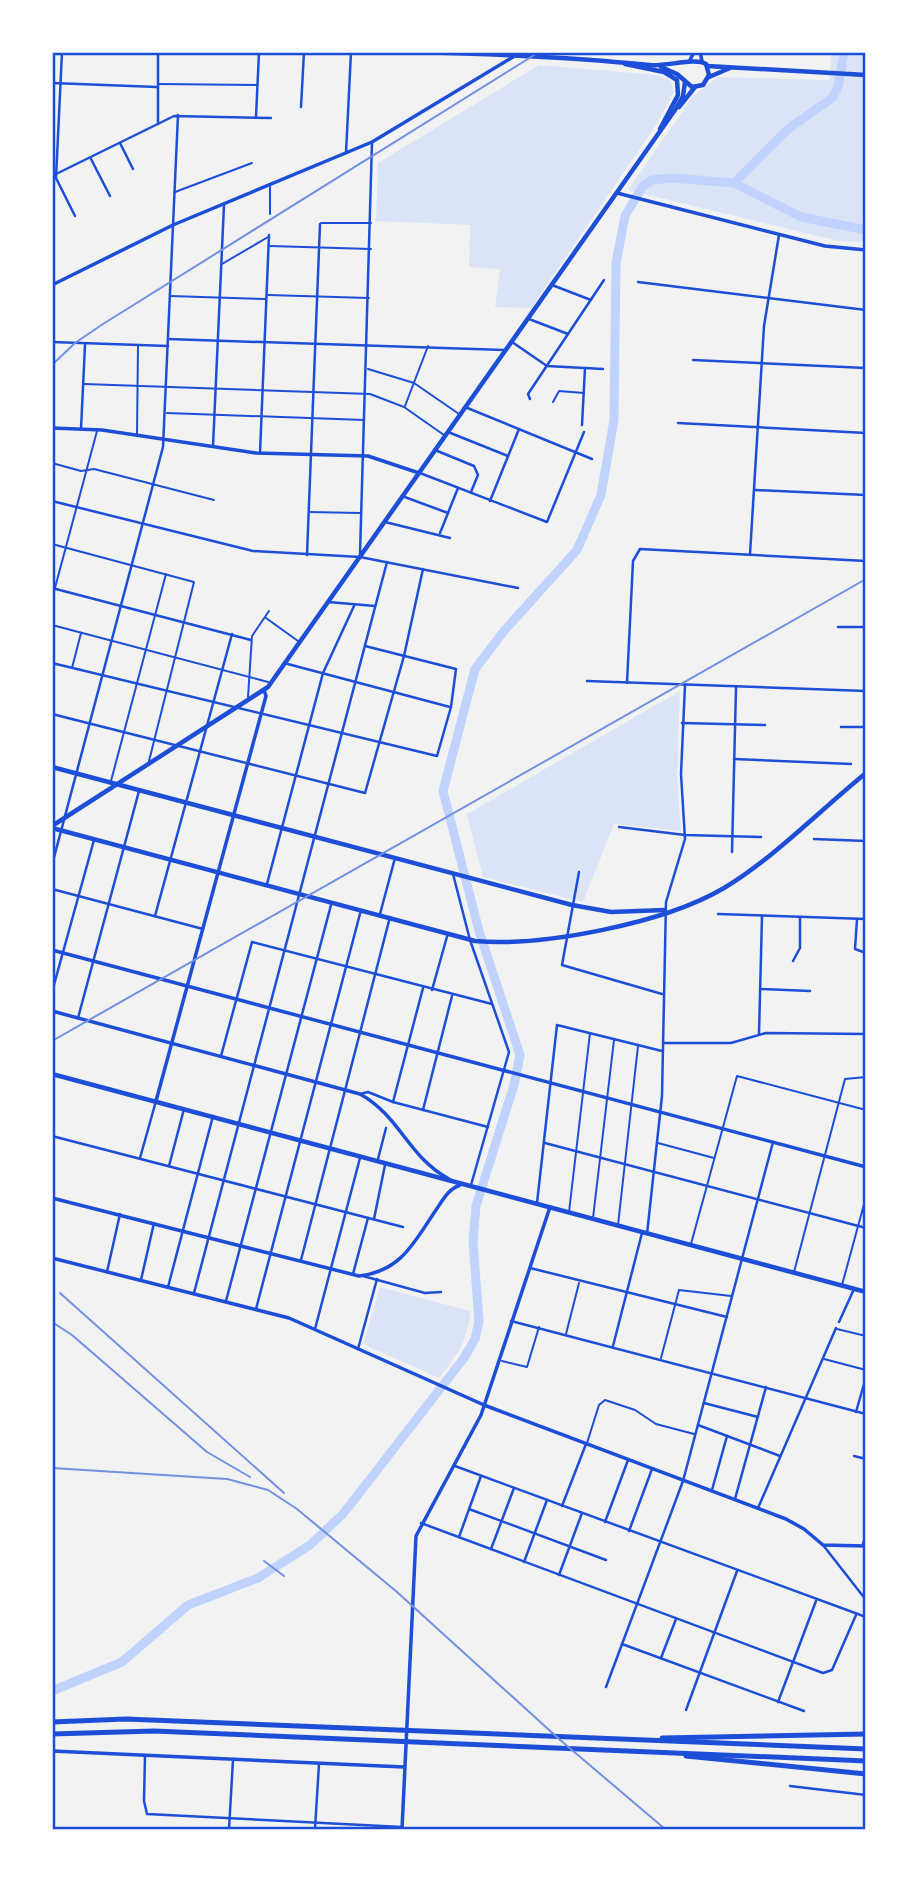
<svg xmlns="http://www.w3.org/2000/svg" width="918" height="1882" viewBox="0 0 918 1882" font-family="Ubuntu,sans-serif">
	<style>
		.green { fill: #dbe4f7 }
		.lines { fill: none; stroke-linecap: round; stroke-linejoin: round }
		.river { stroke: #bfd3fe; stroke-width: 9 }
		.service { stroke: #1d4ed8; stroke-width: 2 }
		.minor { stroke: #1d4ed8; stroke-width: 2.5 }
		.tertiary { stroke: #1d4ed8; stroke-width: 3.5 }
		.secondary { stroke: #1d4ed8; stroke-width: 4.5 }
		.primary { stroke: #1d4ed8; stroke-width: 4.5 }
		.motorway { stroke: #1d4ed8; stroke-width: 5 }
		.rail { stroke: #7290e2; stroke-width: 2 }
		.neatline { fill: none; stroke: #1d4ed8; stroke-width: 2.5 }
	</style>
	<rect width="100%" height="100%" fill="#f2f2f2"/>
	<!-- green -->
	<g class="green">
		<polygon points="832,53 865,53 865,242 838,241 628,190 693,96 718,77 829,80"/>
		<polygon points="539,65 658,75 671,81 674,92 656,125 531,308 495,307 500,269 469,267 470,225 376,221 378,163"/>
		<polygon points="680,691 677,778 681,831 614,824 583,902 483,877 467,814"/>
		<path d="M380 1287 470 1311C468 1341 457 1355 439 1378L363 1344Z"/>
	</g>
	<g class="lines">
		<!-- river -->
		<g class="river">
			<polyline points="734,183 788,129 832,98 838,87 844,52"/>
			<polyline points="52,1691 122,1662 188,1605 258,1578 310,1545 343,1514 464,1358 475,1339 479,1321 473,1242 476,1206 514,1085 520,1055 479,931 443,791 475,669 504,631 577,550 601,495 614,420 616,263 625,216 643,186 652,180 672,178 734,183 801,217 866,230"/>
		</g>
		<!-- service -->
		<g class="service">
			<polyline points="158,84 257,85"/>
			<polyline points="270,187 270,214"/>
			<polyline points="175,192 252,163"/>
			<polyline points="321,223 371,223"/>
			<polyline points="270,246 371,249"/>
			<polyline points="222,264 268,237"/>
			<polyline points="268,295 369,298"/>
			<polyline points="170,296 265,299"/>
			<polyline points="368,369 414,383 459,414"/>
			<polyline points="84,384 370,394 404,407 444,435"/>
			<polyline points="553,402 559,391 584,393"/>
			<polyline points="405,406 428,346"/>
			<polyline points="167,413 364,420"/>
			<polyline points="137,434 138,346"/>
			<polyline points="52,463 81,471 94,469 214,500"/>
			<polyline points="309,512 360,513"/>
			<polyline points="52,544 194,582 149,761"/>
			<polyline points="52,599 97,431"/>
			<polyline points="266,618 298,641"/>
			<polyline points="52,625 268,682"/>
			<polyline points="72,668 81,633"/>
			<polyline points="248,697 252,636 269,611"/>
			<polyline points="111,781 166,574"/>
			<polyline points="658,1143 714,1158"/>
			<polyline points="569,1212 590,1033"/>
			<polyline points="593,1218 614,1040"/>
			<polyline points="618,1225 638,1046"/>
			<polyline points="691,1244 737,1076 866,1110"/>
			<polyline points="794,1272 845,1079 866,1077"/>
			<polyline points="842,1285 866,1197"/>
			<polyline points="837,1329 866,1336"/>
			<polyline points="566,1334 579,1283"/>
			<polyline points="661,1358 679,1290 731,1296"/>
			<polyline points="824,1359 866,1370"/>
			<polyline points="502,1361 527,1367 539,1327"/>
			<polyline points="587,1443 599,1405 605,1400 635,1410 656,1424 694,1434"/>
			<polyline points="862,1546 866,1534"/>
		</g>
		<!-- minor -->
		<g class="minor">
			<polyline points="62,52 56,178 75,216"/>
			<polyline points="52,83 157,87"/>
			<polyline points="301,107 304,52"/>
			<polyline points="256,117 259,52"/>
			<polyline points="158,124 158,52"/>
			<polyline points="120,143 133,169"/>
			<polyline points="346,153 351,52"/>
			<polyline points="91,159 110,196"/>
			<polyline points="52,176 174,116 271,118"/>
			<polyline points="638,282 866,310"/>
			<polyline points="552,285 591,300"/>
			<polyline points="529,319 568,334"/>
			<polyline points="168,339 504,350"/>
			<polyline points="52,342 168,346"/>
			<polyline points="512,342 547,366 603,369"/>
			<polyline points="693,360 866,368"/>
			<polyline points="530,399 528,394 604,280"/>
			<polyline points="465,407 592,459"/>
			<polyline points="678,423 866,433"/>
			<polyline points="582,425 585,368"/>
			<polyline points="81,429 85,345"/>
			<polyline points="448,432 508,456"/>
			<polyline points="213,446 224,205"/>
			<polyline points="435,450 474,466 478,475 471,492"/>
			<polyline points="260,453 269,235"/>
			<polyline points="420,473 547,522 584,432"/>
			<polyline points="755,490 866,495"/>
			<polyline points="402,496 448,513"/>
			<polyline points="52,501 253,551 360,557 518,588"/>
			<polyline points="490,501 519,429"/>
			<polyline points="385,522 450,538"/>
			<polyline points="440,533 458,488"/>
			<polyline points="360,554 372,142"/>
			<polyline points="750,554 764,326 779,235"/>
			<polyline points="307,555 320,224"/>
			<polyline points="52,588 251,640"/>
			<polyline points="328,602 375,606"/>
			<polyline points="838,627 866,627"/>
			<polyline points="52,663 437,756 451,707 456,669 365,646"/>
			<polyline points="284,663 450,707"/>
			<polyline points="587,681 866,691"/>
			<polyline points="627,683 633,561 640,549 866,561"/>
			<polyline points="52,714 365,793 404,656 423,569"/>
			<polyline points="682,723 765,725"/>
			<polyline points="841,727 866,727"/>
			<polyline points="734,759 851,764"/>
			<polyline points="619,827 685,835 761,837"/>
			<polyline points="814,839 866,841"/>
			<polyline points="732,852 736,688"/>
			<polyline points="52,865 163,447 178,115"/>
			<polyline points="579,872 562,965 662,994"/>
			<polyline points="453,874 470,940 509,1052 471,1185"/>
			<polyline points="267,884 323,673 354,606"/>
			<polyline points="52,889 203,929"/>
			<polyline points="380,914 395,858"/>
			<polyline points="718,914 866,919"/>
			<polyline points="155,916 232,634"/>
			<polyline points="857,919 855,949 866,953"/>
			<polyline points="793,961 800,948 800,917"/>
			<polyline points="760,989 810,991"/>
			<polyline points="432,990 448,933"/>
			<polyline points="52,992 94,840"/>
			<polyline points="78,1018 139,791"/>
			<polyline points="759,1034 762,916"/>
			<polyline points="663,1043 731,1043 766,1033 866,1034"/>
			<polyline points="221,1056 252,942 492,1004"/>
			<polyline points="360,1094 368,1092 393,1102 488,1127"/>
			<polyline points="393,1102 423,988"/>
			<polyline points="423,1110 452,996"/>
			<polyline points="52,1136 403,1227"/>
			<polyline points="545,1143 866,1228"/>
			<polyline points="140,1158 156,1101"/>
			<polyline points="378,1159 386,1128"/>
			<polyline points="169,1166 184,1109"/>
			<polyline points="537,1203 557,1025 662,1051"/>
			<polyline points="374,1219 385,1165"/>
			<polyline points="647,1234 662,1096 666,902 685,839 681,774 685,685"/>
			<polyline points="301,1260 390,917"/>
			<polyline points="530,1268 727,1317"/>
			<polyline points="107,1272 120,1214"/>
			<polyline points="353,1274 368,1218"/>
			<polyline points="363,1276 425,1293 441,1292"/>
			<polyline points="141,1280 154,1223"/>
			<polyline points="168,1287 213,1116"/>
			<polyline points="194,1293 387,562"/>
			<polyline points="226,1301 331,905"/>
			<polyline points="256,1309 361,910"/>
			<polyline points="511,1321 866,1414"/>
			<polyline points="839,1322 854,1289"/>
			<polyline points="315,1329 360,1158"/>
			<polyline points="613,1346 642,1233"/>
			<polyline points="358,1349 377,1279"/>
			<polyline points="704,1403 758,1417"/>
			<polyline points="856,1412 866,1377"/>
			<polyline points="698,1425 780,1456"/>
			<polyline points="854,1456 866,1459"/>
			<polyline points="455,1466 866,1617"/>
			<polyline points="712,1490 727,1436"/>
			<polyline points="735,1499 766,1387"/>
			<polyline points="562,1506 586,1444"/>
			<polyline points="758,1508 836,1328"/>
			<polyline points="469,1509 606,1560"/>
			<polyline points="605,1522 628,1460"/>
			<polyline points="421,1523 823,1673 832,1670 856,1615"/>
			<polyline points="629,1531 652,1469"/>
			<polyline points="459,1537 481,1476"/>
			<polyline points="823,1545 866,1600"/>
			<polyline points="491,1549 514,1488"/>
			<polyline points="524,1562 547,1500"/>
			<polyline points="559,1575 582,1513"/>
			<polyline points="622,1644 804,1711"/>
			<polyline points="661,1658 676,1619"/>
			<polyline points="606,1687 683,1481 773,1142"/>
			<polyline points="778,1702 816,1601"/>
			<polyline points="686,1710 737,1571"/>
			<polyline points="145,1756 144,1801 147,1814 402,1827"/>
			<polyline points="790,1786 866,1795"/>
			<polyline points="229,1829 233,1760"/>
			<polyline points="315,1829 319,1764"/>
		</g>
		<!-- tertiary -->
		<g class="tertiary">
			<polyline points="700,52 702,61"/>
			<polyline points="690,60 694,52"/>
			<polyline points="617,193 825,246 866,250"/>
			<polyline points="52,285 173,225 372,142 513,57"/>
			<polyline points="52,428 102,430 256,453 368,456 419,473"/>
			<polyline points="52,950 866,1167"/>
			<path d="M52 1011 360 1094C401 1117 407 1156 449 1179"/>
			<polyline points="156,1101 266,696 264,690"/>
			<path d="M52 1198 359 1276C403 1271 415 1240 438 1207 444 1198 449 1189 460 1185"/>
			<polyline points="52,1258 289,1318 484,1405 786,1519 804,1529 823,1545 866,1546"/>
			<polyline points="52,1751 404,1767"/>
			<polyline points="402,1829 416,1536 481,1415 550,1207"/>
		</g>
		<!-- secondary -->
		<g class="secondary">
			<path d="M416 52C494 54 572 57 649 65 665 67 696 57 706 64L709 75 703 85 692 87 677 74 661 67"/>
			<polyline points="625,64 664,72 677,80 678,95 660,129"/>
			<polyline points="707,66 866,75"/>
			<polyline points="709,77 730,68"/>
			<polyline points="679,107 695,87"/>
			<polyline points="52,767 572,905 611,912 665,910"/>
			<polyline points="52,826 268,687 675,110 683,96 685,82"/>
			<path d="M52 828 475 941C543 947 665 923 724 888 775 857 819 811 866 773"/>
		</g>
		<!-- primary -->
		<polyline class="primary" points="52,1074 866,1292"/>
		<!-- motorway -->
		<g class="motorway">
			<polyline points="52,1722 126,1719 866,1749"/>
			<polyline points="52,1734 154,1731 866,1761"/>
			<polyline points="662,1738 866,1734"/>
			<polyline points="686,1756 866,1774"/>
		</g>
		<!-- rail -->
		<g class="rail">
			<polyline points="52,365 75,343 103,324 539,52"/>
			<polyline points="52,1041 866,579"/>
			<polyline points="60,1293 284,1493"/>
			<polyline points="52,1322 72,1335 207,1452 250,1477"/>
			<polyline points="52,1468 227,1479 268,1490 297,1509 397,1592 559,1739 665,1829"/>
			<polyline points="264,1561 284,1576"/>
		</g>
	</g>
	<!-- border -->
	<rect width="918" height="1882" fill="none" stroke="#ffffff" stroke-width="108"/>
	<rect x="54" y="54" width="810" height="1774" class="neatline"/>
</svg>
